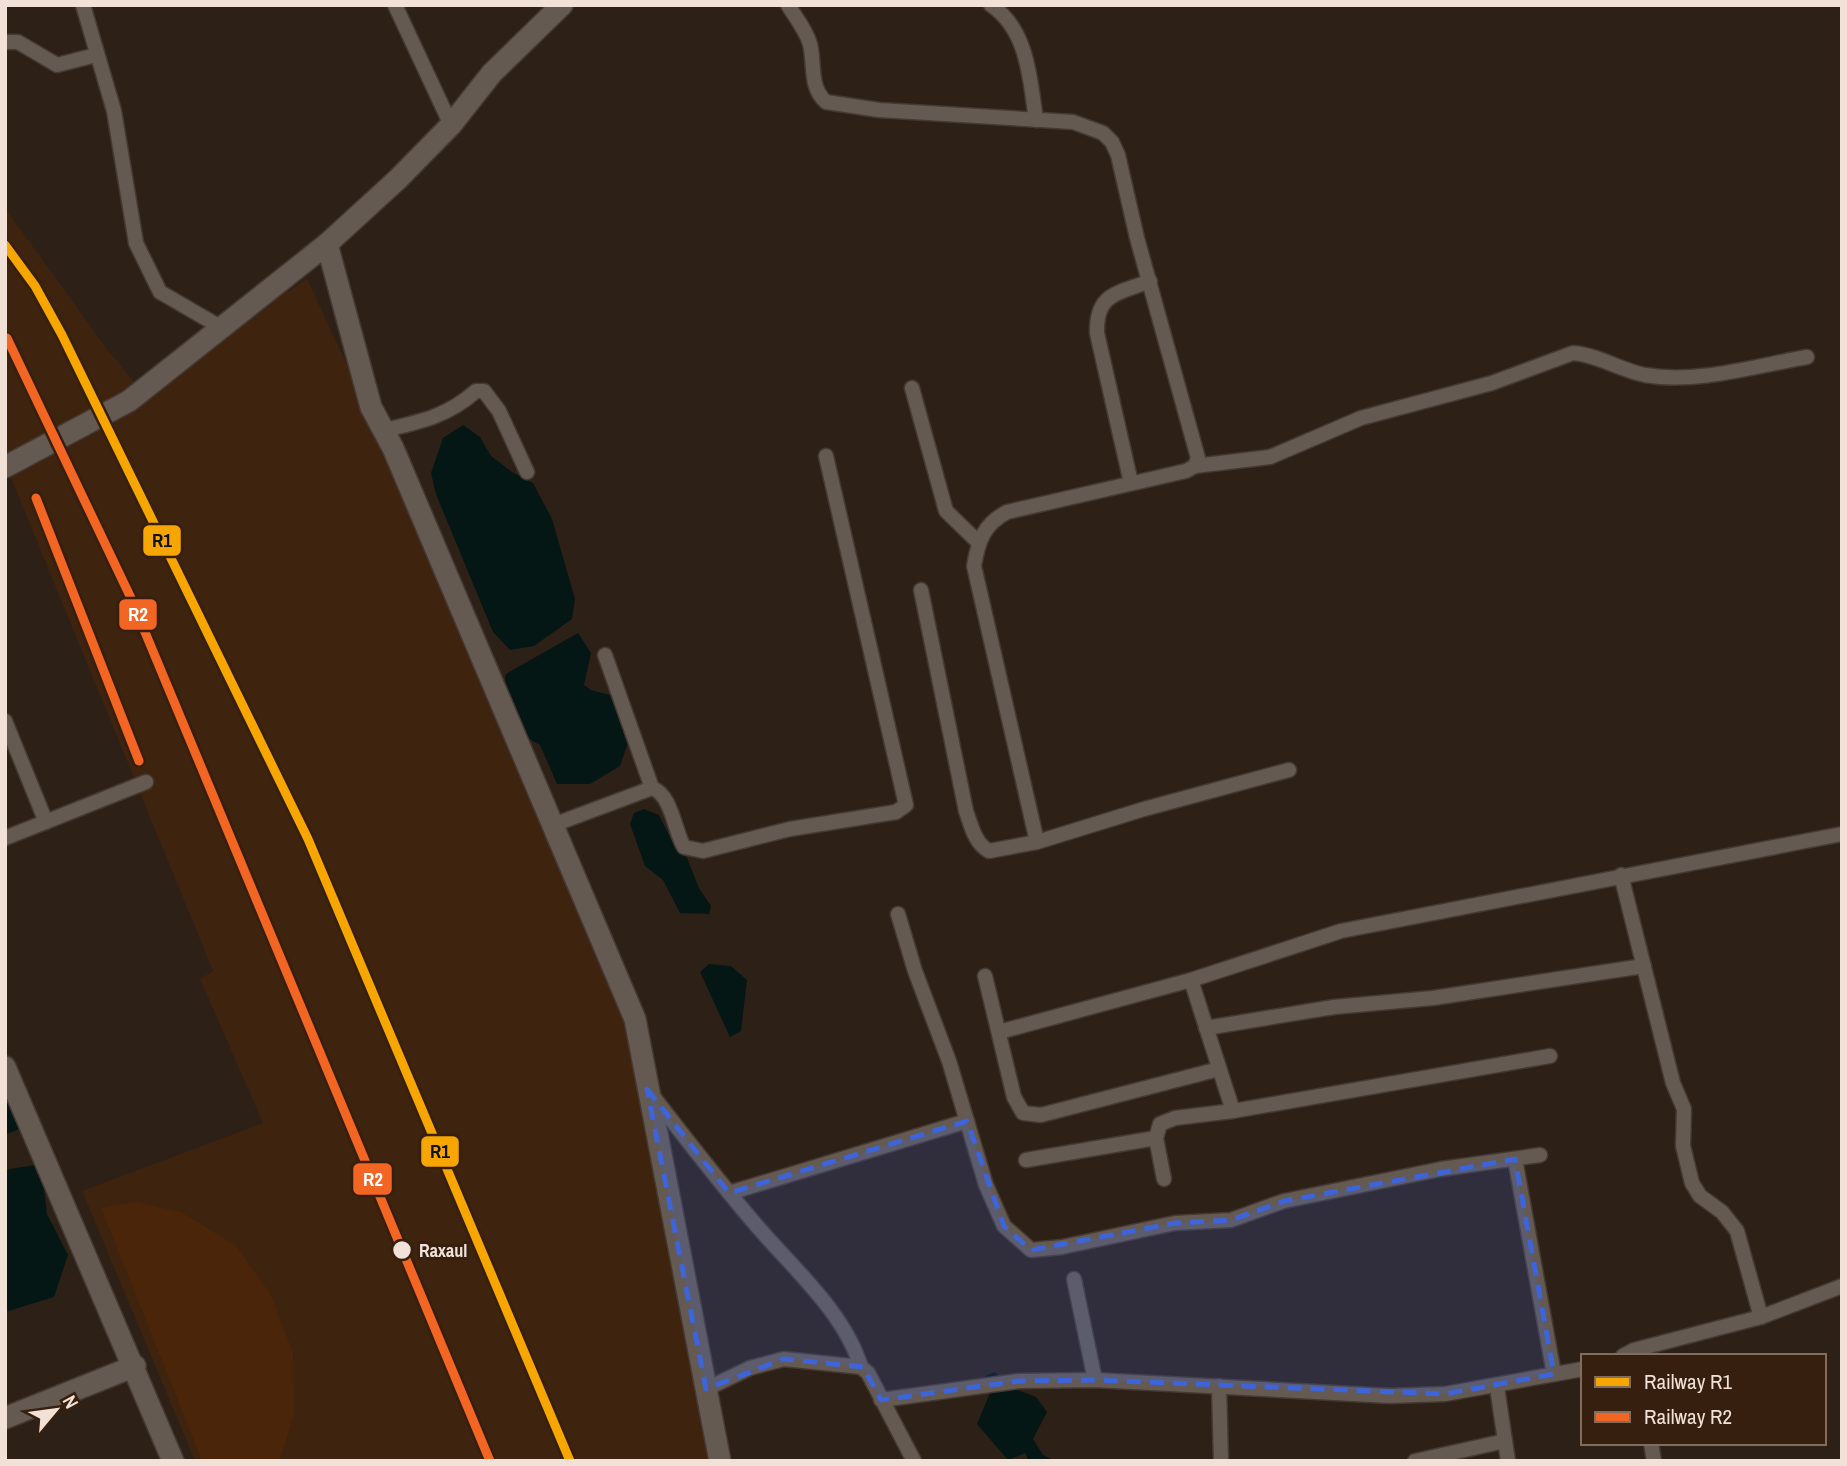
<svg xmlns="http://www.w3.org/2000/svg" width="1847" height="1466" viewBox="0 0 1847 1466" font-family="'Archivo Narrow',sans-serif">
	<style>
		.built { fill: #3e230f }
		.green { fill: #4a2509 }
		.water { fill: #041714 }
		.lines { fill: none; stroke-linecap: round; stroke-linejoin: round }
		.street-casing { stroke: #453a33; stroke-width: 17 }
		.secondary-casing { stroke: #453a33; stroke-width: 24 }
		.street { stroke: #645a52; stroke-width: 14 }
		.secondary { stroke: #645a52; stroke-width: 21 }
		.rail-1-casing { stroke: #361f0e; stroke-width: 14 }
		.rail-2-casing { stroke: #361f0e; stroke-width: 14 }
		.rail-1 { stroke: #f7a600; stroke-width: 9 }
		.rail-2 { stroke: #f26522; stroke-width: 9 }
		.marked { fill: #3d64d8; fill-opacity: 0.2; stroke: #3d64d8; stroke-width: 5; stroke-dasharray: 14 9; stroke-linejoin: round }
		.stop-dot { fill: #f2e1d7; stroke: #361f0e; stroke-width: 2.5 }
		.labels { text-anchor: middle; dominant-baseline: central; stroke-width: 6; stroke-linejoin: round; paint-order: stroke }
		.stop-label { font-size: 18px; font-weight: bold; fill: #f2e1d7; stroke: #361f0e; text-anchor: start }
		.line-badge { stroke: #361f0e; stroke-width: 2.5 }
		.badge-label { font-size: 19px; text-anchor: middle; font-weight: bold; fill: #fff }
		.pale-badge-label { font-size: 19px; text-anchor: middle; font-weight: bold; fill: #111 }
	</style>
	<rect width="100%" height="100%" fill="#2d2017"/>
	<!-- built -->
	<polygon class="built" points="5,208 107,349 139,388 307,279 376,427 631,1024 726,1461 195,1461 82,1191 263,1123 200,979 213,971 5,463"/>
	<!-- green -->
	<polygon class="green" points="136,1202 181,1212 235,1245 270,1293 293,1352 294,1413 280,1461 202,1461 101,1208"/>
	<!-- water -->
	<g class="water">
		<polygon points="463,425 480,437 491,456 512,472 533,483 552,519 575,599 572,619 534,646 510,650 493,632 436,494 431,473 443,438"/>
		<polygon points="578,633 591,653 584,685 591,690 614,696 630,737 620,766 590,784 557,784 540,745 520,734 502,696 506,674"/>
		<polygon points="644,809 659,815 677,851 687,858 699,888 711,906 709,914 680,913 663,880 645,866 630,824 634,813"/>
		<polygon points="709,964 731,966 747,980 741,1031 730,1037 700,972"/>
		<polygon points="5,1077 26,1126 5,1135"/>
		<polygon points="41,1164 47,1214 68,1255 54,1297 5,1312 5,1170"/>
		<polygon points="995,1372 1012,1388 1036,1397 1047,1412 1033,1439 1043,1455 1055,1461 1029,1461 1025,1453 1008,1460 977,1424 990,1393 985,1376"/>
	</g>
	<g class="lines">
		<defs>
			<g id="street">
				<polyline points="83,5 114,111 136,243 160,292 222,328"/>
				<polyline points="395,5 451,125"/>
				<path d="M788 5C796 18 806 30 810 44 815 64 809 87 826 102L879 110 1073 122 1103 133 1112 142 1118 155 1137 238 1198 458 1195 466 1186 471 1007 512C984 524 978 541 974 566L1037 842"/>
				<path d="M991 5C1028 30 1030 79 1036 120"/>
				<polyline points="5,42 18,42 57,65 96,55"/>
				<polyline points="912,388 946,511 978,542"/>
				<path d="M384 430C420 422 448 416 476 391H484L499 411 527 472"/>
				<path d="M1195 466 1270 457 1361 418 1492 383 1573 353C1598 355 1620 370 1645 375 1697 384 1755 366 1807 357"/>
				<path d="M1131 483 1097 333C1096 293 1117 294 1150 281"/>
				<path d="M921 590 966 811C971 825 975 844 989 851L1037 842 1144 809 1289 770"/>
				<polyline points="605,655 652,788"/>
				<polyline points="5,721 46,822"/>
				<path d="M553 825 652 788C672 795 674 830 684 847L703 851 790 829 896 812 906 805 826 456"/>
				<polyline points="5,838 146,782"/>
				<polyline points="1621,875 1673,1083 1684,1109 1683,1146 1692,1183 1700,1196 1722,1212 1737,1231 1761,1317"/>
				<polyline points="898,914 915,971 949,1061 986,1185 1004,1226 1031,1250 1062,1247 1175,1223 1231,1220 1284,1201 1441,1169 1540,1155"/>
				<polyline points="985,976 1014,1097 1023,1113 1041,1115 1219,1069"/>
				<polyline points="1191,980 1233,1111"/>
				<polyline points="1206,1028 1334,1007 1433,998 1644,966"/>
				<polyline points="999,1032 1191,980 1341,931 1842,834"/>
				<path d="M652 1095C686 1139 720 1183 756 1225 793 1268 844 1312 861 1367"/>
				<polyline points="1515,1159 1554,1374"/>
				<polyline points="1026,1160 1156,1138"/>
				<polyline points="1164,1179 1156,1138 1160,1124 1175,1118 1233,1111 1550,1056"/>
				<polyline points="729,1193 967,1121"/>
				<polyline points="1074,1279 1095,1380"/>
				<polyline points="1623,1356 1634,1350 1761,1317 1842,1286"/>
				<polyline points="1219,1386 1221,1461"/>
				<polyline points="1497,1387 1508,1461"/>
				<polyline points="706,1389 750,1368 784,1359 861,1367 868,1373 914,1461"/>
				<polyline points="881,1400 1019,1381 1095,1380 1390,1396 1445,1394 1583,1369"/>
				<polyline points="1651,1443 1654,1461"/>
				<polyline points="1415,1461 1505,1441"/>
			</g>
			<g id="secondary">
				<polyline points="327,244 371,407 393,448 635,1019 720,1461"/>
				<polyline points="5,467 129,401 327,244 398,179 451,125 492,73 562,5"/>
				<polyline points="5,1067 173,1461"/>
				<polyline points="5,1418 135,1366"/>
			</g>
		</defs>
		<!-- street casing -->
		<use href="#street" class="street-casing"/>
		<!-- secondary casing -->
		<use href="#secondary" class="secondary-casing"/>
		<!-- street -->
		<use href="#street" class="street"/>
		<!-- secondary -->
		<use href="#secondary" class="secondary"/>
		<defs>
			<polyline id="rail-1" points="5,245 35,286 62,335 308,839 570,1461"/>
			<g id="rail-2">
				<polyline points="7,338 130,596 490,1461"/>
				<polyline points="36,498 139,761"/>
			</g>
		</defs>
		<!-- rail-1 casing -->
		<use href="#rail-1" class="rail-1-casing"/>
		<!-- rail-2 casing -->
		<use href="#rail-2" class="rail-2-casing"/>
		<!-- rail-1 -->
		<use href="#rail-1" class="rail-1"/>
		<!-- rail-2 -->
		<use href="#rail-2" class="rail-2"/>
	</g>
	<!-- marked area -->
	<path class="marked" d="M647 1089 729 1193 967 1121 1004 1226 1031 1250 1175 1223 1231 1220 1284 1201 1515 1159 1554 1374 1445 1394 1095 1380 1019 1381 881 1400 863 1367 784 1359 706 1389Z"/>
	<!-- markers -->
	<circle class="stop-dot" cx="402" cy="1250" r="10"/>
	<g class="labels">
		<!-- stop labels -->
		<g class="stop-label">
			<text x="419" y="1250">Raxaul</text>
		</g>
	</g>
	<g class="line-badge">
		<rect x="142" y="524" width="40" height="33" rx="7" fill="#f7a600"/>
		<rect x="118" y="598" width="40" height="33" rx="7" fill="#f26522"/>
		<rect x="420" y="1135" width="40" height="33" rx="7" fill="#f7a600"/>
		<rect x="352" y="1162" width="41" height="34" rx="7" fill="#f26522"/>
	</g>
	<g class="badge-label">
		<text x="138" y="621">R2</text>
		<text x="373" y="1186">R2</text>
	</g>
	<g class="pale-badge-label">
		<text x="162" y="547">R1</text>
		<text x="440" y="1158">R1</text>
	</g>
	<!-- border -->
	<rect width="1847" height="1466" fill="none" stroke="#f2e1d7" stroke-width="14"/>
	<!-- legend -->
	<rect x="1581" y="1354" width="245" height="91" fill="#361f0e" stroke="#816d5e" stroke-width="2"/>
	<rect x="1595" y="1377" width="35" height="10" fill="#f7a600" stroke="#816d5e" stroke-width="2"/>
	<text x="1644" y="1389" font-size="21" fill="#f2e1d7">Railway R1</text>
	<rect x="1595" y="1412" width="35" height="10" fill="#f26522" stroke="#816d5e" stroke-width="2"/>
	<text x="1644" y="1424" font-size="21" fill="#f2e1d7">Railway R2</text>
	<!-- north arrow -->
	<g transform="translate(56 1410) rotate(61)" stroke="#361f0e" stroke-width="5" paint-order="stroke">
	<path d="M0-5L12 26L0 18L-12 26Z" fill="#f2e1d7"/>
	<text y="-10" font-size="19" font-weight="bold" text-anchor="middle" fill="#f2e1d7">N</text>
	</g>
</svg>
